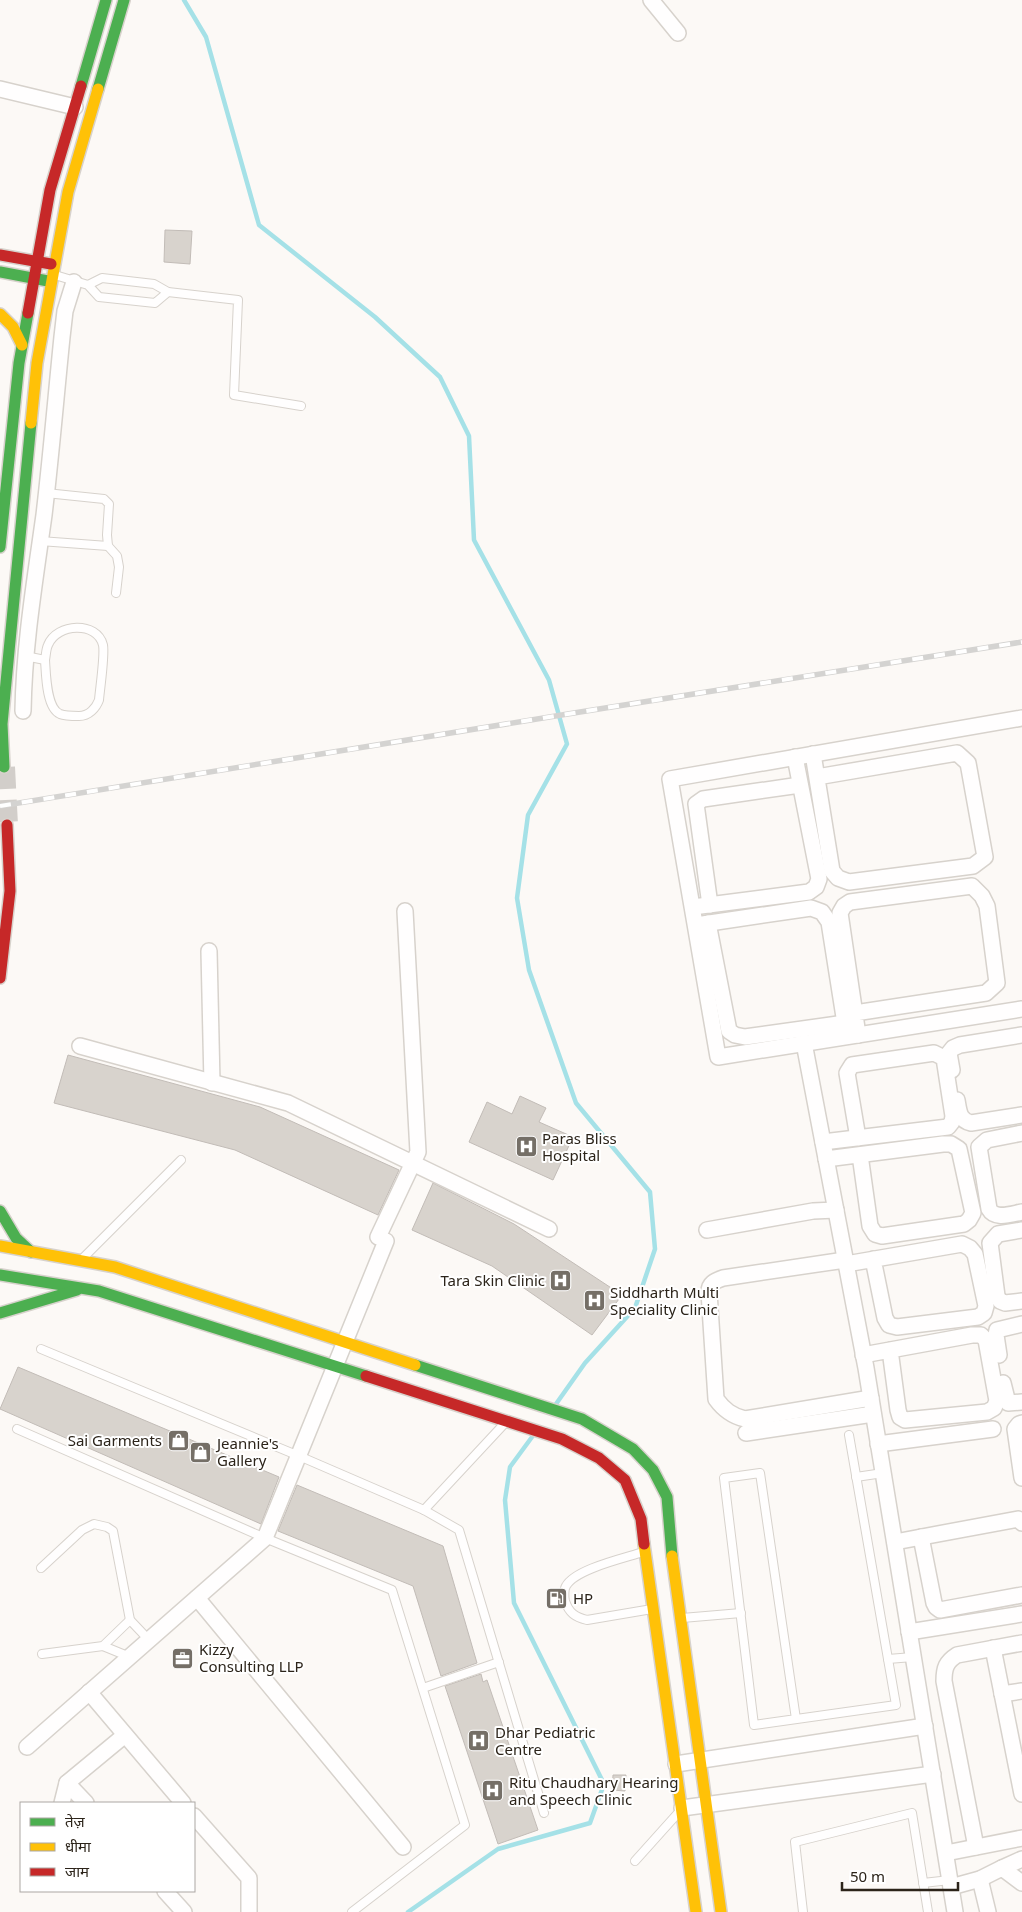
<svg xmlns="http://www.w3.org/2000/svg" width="1022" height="1912" viewBox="0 0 1022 1912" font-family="'Noto Sans','Noto Sans Devanagari',sans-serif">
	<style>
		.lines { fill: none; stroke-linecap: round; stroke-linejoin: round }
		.stream { stroke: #a5e1e7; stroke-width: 4.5 }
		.building { fill: #d8d3cd; stroke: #c2bcb7 }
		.secondary-tunnel { stroke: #d2ceca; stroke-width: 22; stroke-dasharray: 22 11; stroke-linecap: butt }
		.lane-casing { stroke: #d7d2cc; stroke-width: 10 }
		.street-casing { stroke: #d7d2cc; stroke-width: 18 }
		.fast-casing { stroke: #d7d2cc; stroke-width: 14 }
		.slow-casing { stroke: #d7d2cc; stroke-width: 14 }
		.jam-casing { stroke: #d7d2cc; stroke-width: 14 }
		.lane { stroke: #fffefe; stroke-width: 8 }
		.street { stroke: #fffefe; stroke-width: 15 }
		.fast { stroke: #4caf50; stroke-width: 11 }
		.slow { stroke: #ffc107; stroke-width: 11 }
		.jam { stroke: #c62828; stroke-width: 11 }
		.rail-casing { stroke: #d4d3d1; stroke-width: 5.5 }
		.rail { stroke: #fff; stroke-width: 4; stroke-dasharray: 11; stroke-linecap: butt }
		.labels { text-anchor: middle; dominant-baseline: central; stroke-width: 4; stroke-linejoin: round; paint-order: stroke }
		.poi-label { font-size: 15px; fill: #2c241a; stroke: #fff; text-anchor: start }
	</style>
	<rect width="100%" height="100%" fill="#fcf9f6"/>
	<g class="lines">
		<!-- stream -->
		<g class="stream">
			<polyline points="184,0 206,37 259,225 375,317 440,377 469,436 474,540 549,680 567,744 528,815 517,898 529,970 576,1103 650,1192 655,1249 635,1308 585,1363 556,1404"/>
			<polyline points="408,1912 498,1849 590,1823 604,1784 514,1603 505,1500 510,1467 532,1437"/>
		</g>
	</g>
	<!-- building -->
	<g class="building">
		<polygon points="165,230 192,231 190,264 164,262"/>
		<polygon points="68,1055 260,1107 399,1170 378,1215 235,1150 54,1103"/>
		<polygon points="520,1096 546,1108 539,1122 573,1137 553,1180 469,1142 487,1102 512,1114"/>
		<polygon points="433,1183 514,1224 622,1295 592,1335 492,1266 412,1230"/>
		<polygon points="18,1367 279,1477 261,1524 0,1409"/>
		<polygon points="297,1485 443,1546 477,1663 441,1676 413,1586 278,1531"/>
		<polygon points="481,1674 483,1682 487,1680 538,1830 498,1844 445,1686"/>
		<polygon points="613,1775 626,1775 625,1791 612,1790"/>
	</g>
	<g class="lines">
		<!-- secondary-tunnel -->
		<polyline class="secondary-tunnel" points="4,767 7,825"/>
		<defs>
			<g id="lane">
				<polyline points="55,275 88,285 102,278 154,284 168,292 155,303 99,297 88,285"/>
				<polyline points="168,292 238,300 234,395 301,406"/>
				<polyline points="46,493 104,499 109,504 107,535 108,546 117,556 119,567 116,593"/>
				<polyline points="40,541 108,546"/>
				<path d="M25 656 45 660C46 655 46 649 48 645 57 623 97 621 103 645 105 655 100 688 99 700 96 708 89 716 79 716 74 716 65 716 60 714 46 708 46 673 45 660"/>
				<polyline points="83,1258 181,1160"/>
				<polyline points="41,1349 299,1456 424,1510 459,1530 544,1813"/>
				<polyline points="17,1429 265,1538 392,1590 465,1825 352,1912"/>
				<polyline points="856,1477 883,1473"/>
				<polyline points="424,1510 505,1423"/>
				<path d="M643 1552C625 1558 575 1569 566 1586 564 1589 564 1597 565 1601 569 1613 575 1617 587 1620L652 1609"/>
				<polyline points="41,1568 82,1530 94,1524 107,1527 113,1531 130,1620 149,1640"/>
				<polyline points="682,1618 741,1613"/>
				<polyline points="103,1646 130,1657"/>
				<polyline points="42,1654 103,1646 130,1620"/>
				<polyline points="888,1659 913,1657"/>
				<polyline points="423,1688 499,1662"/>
				<polyline points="796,1719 760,1473 724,1478 754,1725 896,1705 849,1435"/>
				<polyline points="635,1861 679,1812"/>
				<polyline points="923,1883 950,1880"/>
				<polyline points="803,1912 795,1842 912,1813 928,1912"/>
			</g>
			<g id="street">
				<polyline points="651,0 678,33"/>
				<polyline points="0,89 75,107"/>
				<path d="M23 711C24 645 35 580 44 515 51 456 56 396 62 337L65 311 74 282"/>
				<polyline points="1022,718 670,779 718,1057 1022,1009"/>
				<polyline points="813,754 832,871 838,878 849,882 973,866 985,857 968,763 957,753 817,777"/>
				<polyline points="710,905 696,804 703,799 800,785"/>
				<polyline points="693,907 809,892 816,887 819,879 795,757"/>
				<polyline points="708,923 729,1031 735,1035 745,1037 845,1023"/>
				<polyline points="696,925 811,908 822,912 829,922 847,1036"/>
				<polyline points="209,951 212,1083"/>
				<polyline points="855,1013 986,993 997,983 987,906 982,896 972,886 850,902 844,906 840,913 858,1035"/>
				<polyline points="804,1043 866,1368 955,1912"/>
				<polyline points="80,1046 288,1103 549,1229"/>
				<polyline points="952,1070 949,1053 953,1048 960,1045 1022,1035"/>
				<path d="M957 1100C959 1111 959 1120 971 1123L1022 1115"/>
				<path d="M1022 1133 987 1140 979 1147 989 1209C995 1220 1011 1214 1022 1212"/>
				<polyline points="823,1142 948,1127 952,1122 953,1116 944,1058 934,1053 852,1065 847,1073 858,1138"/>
				<polyline points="826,1159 943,1144 951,1144 959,1149 973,1213 969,1220 964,1224 882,1236 875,1234 870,1226 860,1155"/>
				<polyline points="707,1230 813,1211 836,1210"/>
				<polyline points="1022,1230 998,1234 990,1243 997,1296 1000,1301 1005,1303 1022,1301"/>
				<polyline points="378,1237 418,1152 405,911"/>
				<path d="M845 1260 723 1278C715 1281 709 1283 709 1292L716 1399C724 1410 732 1416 745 1419L871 1398"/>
				<polyline points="846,1264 962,1244 970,1248 975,1254 986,1306 984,1313 978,1317 897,1327 889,1325 885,1318 873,1259"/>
				<polyline points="863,1355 972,1335 981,1335 986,1340 997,1401 994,1408 987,1412 905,1420 900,1417 898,1410 890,1350"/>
				<polyline points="999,1355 996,1335 997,1330 1022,1324"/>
				<polyline points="1003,1383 1008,1403 1022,1402"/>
				<polyline points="1022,1423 1019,1424 1015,1429 1022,1478"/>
				<polyline points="746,1433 873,1414"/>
				<polyline points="878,1444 993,1429"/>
				<polyline points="921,1537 934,1603 936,1607 940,1610 1022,1595"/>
				<polyline points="895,1542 1018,1519 1022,1523"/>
				<polyline points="197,1598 403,1847"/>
				<polyline points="909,1632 1022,1614"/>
				<polyline points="993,1648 1022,1794"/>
				<polyline points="89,1692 183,1803"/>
				<polyline points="1002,1694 1022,1691"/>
				<polyline points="27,1747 265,1538 386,1241"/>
				<polyline points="676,1764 925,1726"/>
				<polyline points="67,1783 86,1803"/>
				<polyline points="62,1803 67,1783 125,1735"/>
				<polyline points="682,1808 933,1774"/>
				<polyline points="194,1816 249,1878 249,1912"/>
				<path d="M976 1847 944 1681C944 1668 946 1662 957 1655L1022 1643"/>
				<polyline points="946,1853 1022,1838"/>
				<polyline points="1002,1868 1022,1859"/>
				<polyline points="980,1879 988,1912"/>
				<polyline points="951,1887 980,1879 1002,1868 1022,1883"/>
				<polyline points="165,1891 184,1912"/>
			</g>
			<g id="fast">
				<polyline points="81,86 106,0"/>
				<polyline points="98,89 124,0"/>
				<polyline points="0,272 48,281"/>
				<polyline points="0,547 19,363 28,313"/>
				<polyline points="4,767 2,724 31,423"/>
				<polyline points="0,1211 16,1238 31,1252"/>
				<polyline points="0,1275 99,1291 366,1376"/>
				<polyline points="0,1313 77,1290"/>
				<polyline points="415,1365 582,1419 633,1449 653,1470 667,1497 672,1556"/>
			</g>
			<g id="slow">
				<polyline points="0,314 13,327 22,345"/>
				<polyline points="31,423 37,363 68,192 98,89"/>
				<polyline points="0,1246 115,1267 415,1365"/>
				<polyline points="644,1544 696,1912"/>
				<polyline points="672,1556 721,1912"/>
			</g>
			<g id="jam">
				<polyline points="0,255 51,264"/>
				<polyline points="28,313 50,190 81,86"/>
				<polyline points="0,978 10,891 7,825"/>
				<polyline points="366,1376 562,1439 599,1458 625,1480 641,1519 644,1544"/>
			</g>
		</defs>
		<!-- lane casing -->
		<use href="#lane" class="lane-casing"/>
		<!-- street casing -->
		<use href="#street" class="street-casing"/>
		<!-- fast casing -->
		<use href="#fast" class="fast-casing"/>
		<!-- slow casing -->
		<use href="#slow" class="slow-casing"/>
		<!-- jam casing -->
		<use href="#jam" class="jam-casing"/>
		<!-- lane -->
		<use href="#lane" class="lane"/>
		<!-- street -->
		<use href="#street" class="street"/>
		<!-- fast -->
		<use href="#fast" class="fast"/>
		<!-- slow -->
		<use href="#slow" class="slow"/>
		<!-- jam -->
		<use href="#jam" class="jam"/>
		<defs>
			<polyline id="rail" points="0,806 580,712 1022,642"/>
		</defs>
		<!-- rail casing -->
		<use href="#rail" class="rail-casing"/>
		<!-- rail -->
		<use href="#rail" class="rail"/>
	</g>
	<!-- icons -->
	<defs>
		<symbol id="hospital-square" viewBox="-11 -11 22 22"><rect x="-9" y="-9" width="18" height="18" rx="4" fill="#756f67" stroke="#fff"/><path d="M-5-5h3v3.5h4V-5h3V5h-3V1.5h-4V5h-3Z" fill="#fff"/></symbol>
		<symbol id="shop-square" viewBox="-11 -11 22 22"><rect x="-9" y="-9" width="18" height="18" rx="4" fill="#756f67" stroke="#fff"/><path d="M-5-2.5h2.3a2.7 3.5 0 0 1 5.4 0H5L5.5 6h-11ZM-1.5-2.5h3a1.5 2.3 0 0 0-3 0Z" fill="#fff"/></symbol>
		<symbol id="fuel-square" viewBox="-11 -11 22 22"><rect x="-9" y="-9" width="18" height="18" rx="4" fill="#756f67" stroke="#fff"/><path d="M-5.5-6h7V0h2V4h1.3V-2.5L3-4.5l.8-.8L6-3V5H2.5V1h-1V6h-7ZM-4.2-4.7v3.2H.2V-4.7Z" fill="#fff"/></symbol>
		<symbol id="office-square" viewBox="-11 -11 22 22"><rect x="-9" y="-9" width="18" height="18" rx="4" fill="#756f67" stroke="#fff"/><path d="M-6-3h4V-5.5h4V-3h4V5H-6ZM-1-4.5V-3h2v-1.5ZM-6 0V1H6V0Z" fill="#fff"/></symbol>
	</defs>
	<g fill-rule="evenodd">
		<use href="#hospital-square" x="514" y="1134" width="25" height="25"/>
		<use href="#hospital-square" x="548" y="1268" width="25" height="25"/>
		<use href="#hospital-square" x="582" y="1288" width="25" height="25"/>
		<use href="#shop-square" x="166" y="1428" width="25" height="25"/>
		<use href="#shop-square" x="188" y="1440" width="25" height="25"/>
		<use href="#fuel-square" x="544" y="1586" width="25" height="25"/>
		<use href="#office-square" x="170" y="1646" width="25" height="25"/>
		<use href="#hospital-square" x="466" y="1728" width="25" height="25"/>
		<use href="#hospital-square" x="480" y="1778" width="25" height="25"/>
	</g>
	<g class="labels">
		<!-- poi labels -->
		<g class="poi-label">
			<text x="542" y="1138">Paras Bliss<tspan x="542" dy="17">Hospital</tspan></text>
			<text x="545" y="1280" text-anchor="end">Tara Skin Clinic</text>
			<text x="610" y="1292">Siddharth Multi<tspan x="610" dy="17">Speciality Clinic</tspan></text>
			<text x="162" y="1440" text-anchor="end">Sai Garments</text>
			<text x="217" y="1443">Jeannie's<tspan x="217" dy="17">Gallery</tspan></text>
			<text x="573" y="1598">HP</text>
			<text x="199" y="1649">Kizzy<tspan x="199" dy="17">Consulting LLP</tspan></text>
			<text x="495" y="1732">Dhar Pediatric<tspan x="495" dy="17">Centre</tspan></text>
			<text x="509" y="1782">Ritu Chaudhary Hearing<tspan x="509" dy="17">and Speech Clinic</tspan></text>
		</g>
	</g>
	<!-- legend -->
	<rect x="20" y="1802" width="175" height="90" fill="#ffffff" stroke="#aba7a3"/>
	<rect x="30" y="1818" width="25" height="8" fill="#4caf50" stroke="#aba7a3"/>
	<text x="65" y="1827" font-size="15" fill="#2c241a">तेज़</text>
	<rect x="30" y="1843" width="25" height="8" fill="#ffc107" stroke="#aba7a3"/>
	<text x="65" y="1852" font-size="15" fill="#2c241a">धीमा</text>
	<rect x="30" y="1868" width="25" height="8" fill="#c62828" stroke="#aba7a3"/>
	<text x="65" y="1877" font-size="15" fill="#2c241a">जाम</text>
	<!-- scale -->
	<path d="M842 1882v8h116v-8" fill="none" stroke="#2c241a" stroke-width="2.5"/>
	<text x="850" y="1882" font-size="15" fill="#2c241a" stroke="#ffffff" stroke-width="4" paint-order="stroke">50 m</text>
</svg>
